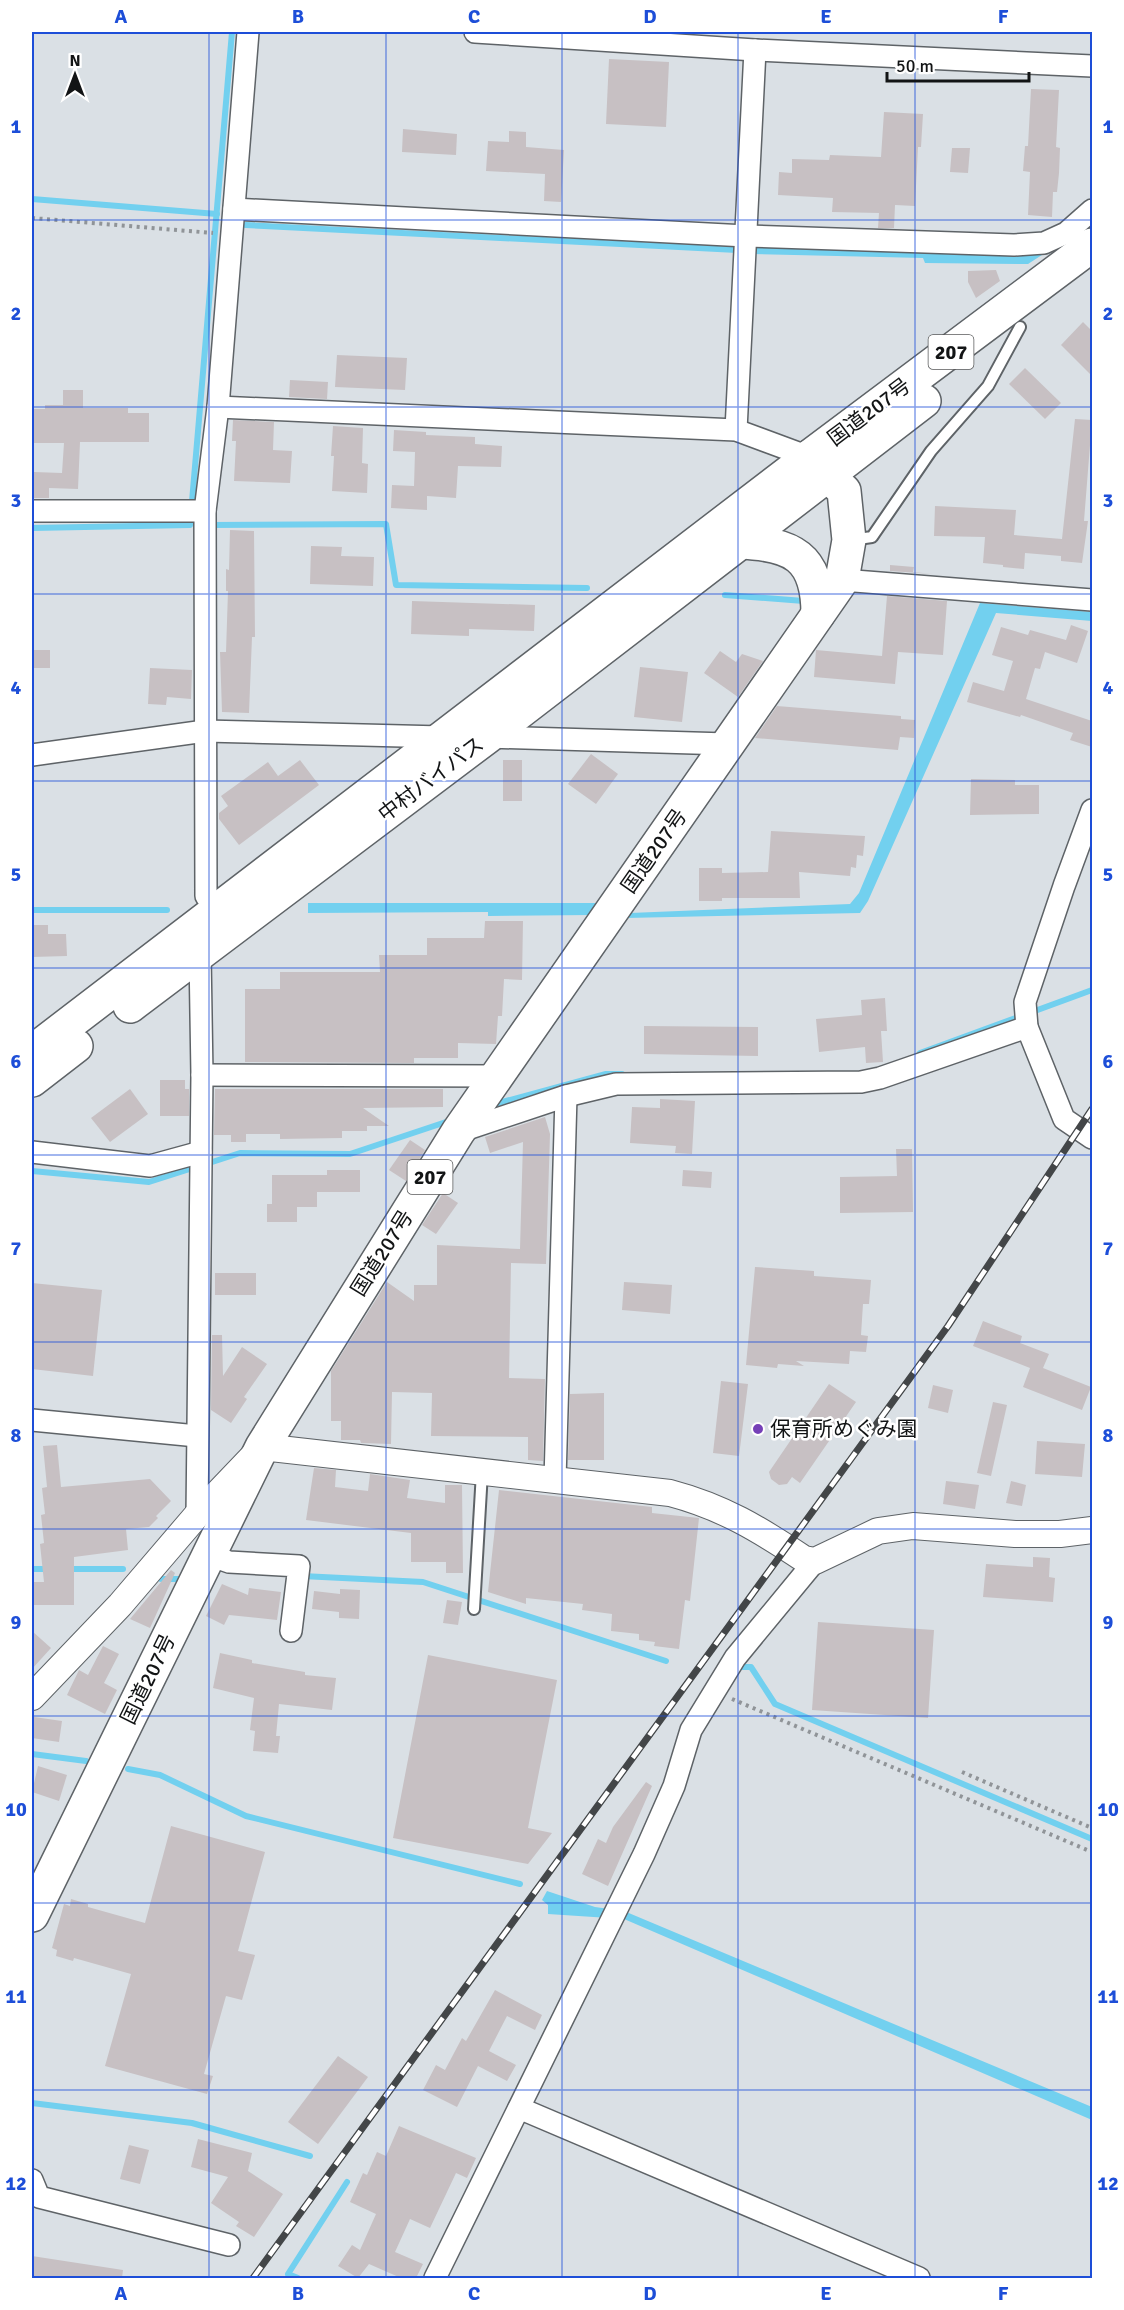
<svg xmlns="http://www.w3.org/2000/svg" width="1124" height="2310" viewBox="0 0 1124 2310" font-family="Signika,'Noto Sans JP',sans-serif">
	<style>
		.water { fill: #72d0ef }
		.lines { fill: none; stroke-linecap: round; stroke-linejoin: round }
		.stream { stroke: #72d0ef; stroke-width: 6 }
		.building { fill: #c7c0c3 }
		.service-casing { stroke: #5e6367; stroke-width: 14 }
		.minor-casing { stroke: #5e6367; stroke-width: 24 }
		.tertiary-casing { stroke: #5e6367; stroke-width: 28 }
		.trunk-casing { stroke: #5e6367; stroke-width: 36 }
		.path { stroke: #909498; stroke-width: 4; stroke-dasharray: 3 4.5; stroke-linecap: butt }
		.service { stroke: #fff; stroke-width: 10 }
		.minor { stroke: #fff; stroke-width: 21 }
		.tertiary { stroke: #fff; stroke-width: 26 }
		.trunk { stroke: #fff; stroke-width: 33 }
		.rail-casing { stroke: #434648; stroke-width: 7 }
		.rail { stroke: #fff; stroke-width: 4.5; stroke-dasharray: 14; stroke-linecap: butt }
		.grid { fill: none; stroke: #1d4ed8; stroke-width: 1.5; stroke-opacity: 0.55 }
		.poi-dot { fill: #7540b7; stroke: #fff; stroke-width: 2 }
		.labels { text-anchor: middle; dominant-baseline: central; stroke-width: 5; stroke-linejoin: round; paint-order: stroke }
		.shield { fill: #fff; stroke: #595a5b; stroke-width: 1.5 }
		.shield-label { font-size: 20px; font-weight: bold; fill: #121415 }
		.street-label { font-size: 21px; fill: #121415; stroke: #fff }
		.poi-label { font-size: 21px; fill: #121415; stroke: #fff; text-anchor: start }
		.neatline { fill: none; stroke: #1d4ed8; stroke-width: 2 }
		.grid-label { font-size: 20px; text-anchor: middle; font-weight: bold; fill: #1d4ed8 }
	</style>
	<rect width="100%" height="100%" fill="#dae0e5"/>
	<!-- water -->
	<g class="water">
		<polygon points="749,246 1045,253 1028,264 925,263 923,258 751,254"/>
		<polygon points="980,603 1092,612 1092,621 996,613 868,901 860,913 626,918 630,913 850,904 859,893"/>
		<polygon points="308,903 600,903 592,915 488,916 488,912 308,913"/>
		<polygon points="547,1891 595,1907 624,1911 1092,2107 1092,2120 624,1919 548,1914 548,1905 542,1900"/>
	</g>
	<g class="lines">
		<!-- stream -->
		<g class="stream">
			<polyline points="32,199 217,214"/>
			<polyline points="246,225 737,250"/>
			<polyline points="209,525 386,524 396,585 587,588"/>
			<polyline points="32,528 190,525 232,32"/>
			<polyline points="725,595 804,601"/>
			<polyline points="32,910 167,910"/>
			<polyline points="920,1053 1092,990"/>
			<polyline points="495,1104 606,1074 622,1074"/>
			<polyline points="206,1164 240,1153 350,1154 452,1120"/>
			<polyline points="32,1171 149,1182 196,1167"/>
			<polyline points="32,1569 49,1569"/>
			<polyline points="68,1569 123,1569"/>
			<polyline points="302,1576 423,1582 666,1661"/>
			<polyline points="161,1579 178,1579"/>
			<polyline points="742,1667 751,1667 775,1704 1092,1839"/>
			<polyline points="32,1754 86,1761"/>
			<polyline points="128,1769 160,1775 246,1816 520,1884"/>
			<polyline points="32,2103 192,2123 310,2156"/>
			<polyline points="298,2278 288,2274 347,2182"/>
		</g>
	</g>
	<!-- building -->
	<g class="building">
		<polygon points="609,59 669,62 666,127 606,124"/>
		<polygon points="1031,89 1059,90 1056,147 1060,148 1059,173 1057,192 1053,192 1052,217 1028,215 1030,172 1023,171 1025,146 1028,146"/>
		<polygon points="884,112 923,114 921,147 918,147 915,206 895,205 894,228 878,228 879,213 832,212 833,198 778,195 779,172 792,173 792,159 829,160 830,155 881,157"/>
		<polygon points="403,129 457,134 456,155 402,152"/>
		<polygon points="509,131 526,132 526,147 564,150 561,202 544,201 545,174 486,171 488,141 509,142"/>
		<polygon points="952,148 970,148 968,173 950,172"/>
		<polygon points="996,270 1000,281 976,298 968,282 968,271"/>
		<polygon points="1083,322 1092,331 1092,376 1061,345"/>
		<polygon points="337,355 407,358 405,390 335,387"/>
		<polygon points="1025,368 1061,403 1045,419 1009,384"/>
		<polygon points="290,380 328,382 327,399 289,397"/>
		<polygon points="63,390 83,390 83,408 128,408 128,413 149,413 149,442 80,442 78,489 49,488 49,498 32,498 34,472 62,473 64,443 32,443 32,409 45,409 45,405 63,405"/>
		<polygon points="1075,419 1092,420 1084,521 1088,521 1082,563 1061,561 1061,556 1025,553 1024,569 1003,567 1003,565 983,563 985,537 934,536 935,506 1016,510 1014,535 1062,539"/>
		<polygon points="233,420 274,422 273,450 292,451 290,483 234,481 236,441 232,441"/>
		<polygon points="333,426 363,428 362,463 368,464 367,493 332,491 334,456 331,456"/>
		<polygon points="394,430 426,432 426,435 475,437 475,444 502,446 501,467 458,466 456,498 427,496 427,510 391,508 392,485 414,486 415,452 393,451"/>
		<polygon points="230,530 254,531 255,637 252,637 249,713 222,712 220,652 226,652 228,591 226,591 226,569 229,570"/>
		<polygon points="311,546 342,547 341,556 374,557 373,586 310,584"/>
		<polygon points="890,565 914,567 913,572 933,574 890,571"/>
		<polygon points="887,596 947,601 943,655 898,652 895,684 814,677 816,650 882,656"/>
		<polygon points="412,601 535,605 534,631 469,629 469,636 411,634"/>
		<polygon points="1071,625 1088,631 1077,663 1045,652 1040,669 1035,668 1026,699 1092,721 1092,747 1070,740 1073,733 1021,715 1020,717 967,702 973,682 1004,691 1013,661 992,655 1001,627 1028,635 1030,630 1066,640"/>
		<rect x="32" y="650" width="18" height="18"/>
		<polygon points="720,651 736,662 742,654 763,661 738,697 704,673"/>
		<polygon points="640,667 688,672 682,722 634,717"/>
		<polygon points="150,668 192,670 191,699 167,697 166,705 148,704"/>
		<polygon points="777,706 901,716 901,719 915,720 914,738 900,737 898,750 755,738"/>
		<polygon points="591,754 618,774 596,804 568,784"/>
		<polygon points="300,760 319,785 239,845 219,819 219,813 228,806 221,796 268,762 278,776"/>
		<rect x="503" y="760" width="19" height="41"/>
		<polygon points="971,779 1015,780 1015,785 1039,785 1039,814 970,815"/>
		<polygon points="771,831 865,836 863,856 857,855 856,868 851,867 850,876 799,872 800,898 722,898 722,901 699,901 699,868 722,868 722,873 768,872"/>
		<polygon points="485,921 523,921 522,980 504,979 502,1016 498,1016 496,1044 458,1043 458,1058 414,1058 414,1063 245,1062 245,989 280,989 280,972 380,972 379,955 427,955 427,938 484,938"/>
		<polygon points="32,925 48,925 48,934 66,934 67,956 32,957"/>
		<polygon points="885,998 887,1031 881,1031 883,1062 866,1063 865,1047 819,1052 816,1019 862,1015 861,1000"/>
		<polygon points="644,1026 758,1027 758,1056 644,1054"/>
		<polygon points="160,1080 185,1080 185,1089 189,1089 189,1116 160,1116"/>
		<polygon points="130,1089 148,1114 110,1142 91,1118"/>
		<polygon points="215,1089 443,1089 443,1107 363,1108 389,1126 367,1126 367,1131 342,1131 342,1138 280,1139 280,1134 246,1134 246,1142 231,1142 231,1135 214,1135"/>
		<polygon points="660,1099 695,1101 692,1154 675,1153 676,1146 630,1143 632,1107 660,1108"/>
		<polygon points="545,1117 550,1134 546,1264 511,1263 509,1378 545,1379 543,1461 528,1460 528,1437 431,1436 432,1393 392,1392 391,1444 361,1443 360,1440 341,1440 341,1421 331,1421 331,1371 387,1282 414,1301 414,1285 437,1285 437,1245 520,1249 523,1142 490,1153 485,1137"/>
		<polygon points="410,1140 425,1150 406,1181 389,1170"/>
		<polygon points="896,1149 912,1149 913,1212 840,1213 840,1177 897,1176"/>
		<polygon points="327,1170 360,1170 360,1192 317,1192 317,1207 297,1207 297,1222 267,1222 267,1204 272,1204 272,1175 327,1175"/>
		<polygon points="683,1170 712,1172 711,1188 682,1186"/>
		<polygon points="443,1193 458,1203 436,1234 422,1225"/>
		<polygon points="755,1267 814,1271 814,1276 871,1280 869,1304 863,1304 861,1335 868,1336 866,1352 850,1351 849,1364 796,1361 804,1366 778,1364 777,1368 746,1365"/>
		<rect x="215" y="1273" width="41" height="22"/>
		<polygon points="624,1282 672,1285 670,1314 622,1310"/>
		<polygon points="32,1283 102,1290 93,1376 32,1369"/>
		<polygon points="983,1321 1022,1336 1020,1343 1049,1354 1043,1368 1091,1387 1082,1410 1023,1387 1030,1368 973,1346"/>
		<polygon points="212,1335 222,1335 223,1376 242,1347 267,1364 244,1397 247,1399 231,1423 211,1410"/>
		<polygon points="721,1381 748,1384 739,1456 713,1453"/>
		<polygon points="829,1384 856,1402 800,1483 792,1477 787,1484 779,1485 771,1479 769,1472"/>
		<polygon points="933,1385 953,1390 948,1413 928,1408"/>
		<polygon points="604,1393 604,1460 568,1460 570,1394"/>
		<polygon points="993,1402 1007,1405 991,1476 977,1473"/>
		<polygon points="1037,1441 1085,1444 1082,1477 1035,1474"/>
		<polygon points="57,1445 61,1487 150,1479 171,1501 156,1516 158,1518 149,1527 126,1529 128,1550 74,1557 74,1605 32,1605 32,1582 44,1582 40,1544 44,1543 41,1515 45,1514 42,1488 47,1487 43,1446"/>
		<polygon points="314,1468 336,1470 335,1487 368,1491 370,1474 410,1480 407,1498 445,1503 445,1485 462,1485 463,1573 446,1573 446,1562 411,1562 411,1533 306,1520"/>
		<polygon points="946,1481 979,1485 975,1509 943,1504"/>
		<polygon points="1011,1481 1026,1485 1022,1506 1006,1503"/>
		<polygon points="499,1490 652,1507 652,1513 699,1518 690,1601 685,1600 679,1649 654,1646 655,1642 639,1640 639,1634 611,1631 612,1614 582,1610 583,1604 526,1598 526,1604 488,1592"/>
		<polygon points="1033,1557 1050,1558 1049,1577 1055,1578 1053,1602 983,1597 986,1564 1033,1567"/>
		<polygon points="171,1570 175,1573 150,1628 130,1619"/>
		<polygon points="222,1584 248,1595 249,1588 281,1592 277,1620 229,1615 224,1625 206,1616"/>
		<polygon points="340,1589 360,1590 359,1619 339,1618 339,1612 312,1609 314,1591 340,1594"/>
		<polygon points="447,1600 462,1602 458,1625 443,1623"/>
		<polygon points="818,1622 934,1630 928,1718 812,1710"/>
		<polygon points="32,1631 51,1648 32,1669"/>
		<polygon points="103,1646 119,1654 104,1683 117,1690 105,1714 67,1695 79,1670 88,1675"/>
		<polygon points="220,1653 252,1660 252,1663 305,1672 305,1675 336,1678 332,1710 279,1704 276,1736 280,1736 278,1753 253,1751 255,1731 250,1730 254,1698 213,1688"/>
		<polygon points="428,1655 557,1680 528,1828 552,1833 528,1864 393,1838"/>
		<polygon points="34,1717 62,1721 59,1742 32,1738"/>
		<polygon points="38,1766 67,1775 59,1801 32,1792"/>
		<polygon points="646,1782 652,1786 608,1886 582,1874 598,1839 606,1843 613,1827"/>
		<polygon points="171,1826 265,1852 238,1951 255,1955 242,2000 226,1996 204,2074 213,2076 207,2094 105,2066 131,1974 74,1958 73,1961 56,1956 57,1950 52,1948 64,1904 70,1906 71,1899 88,1904 88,1907 145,1923"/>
		<polygon points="495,1990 542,2015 535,2030 507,2016 489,2051 516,2065 507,2081 478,2066 457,2107 423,2090 436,2065 445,2070 462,2038 466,2041"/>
		<polygon points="338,2056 368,2077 318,2144 288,2122"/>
		<polygon points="399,2126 476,2158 467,2178 456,2173 430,2228 410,2219 395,2252 423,2264 416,2278 401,2278 369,2264 358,2278 338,2266 352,2245 360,2250 376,2214 350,2202 363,2173 367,2175 377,2152 386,2156"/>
		<polygon points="198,2139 252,2153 248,2171 283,2194 254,2237 236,2226 239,2222 211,2203 228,2177 191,2167"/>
		<polygon points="129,2145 149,2150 140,2184 120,2179"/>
		<polygon points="32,2256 123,2270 122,2278 32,2278"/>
	</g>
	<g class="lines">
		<defs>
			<g id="service">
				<polyline points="851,540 872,537 931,451 988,386 1020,327"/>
				<polyline points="474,1609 482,1472"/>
			</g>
			<g id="minor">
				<polyline points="475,32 755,50 1092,66"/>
				<polyline points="234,209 746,236 1014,245 1044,243 1066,233 1092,210"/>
				<polyline points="218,407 736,430 809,457"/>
				<polyline points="736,430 755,50"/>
				<polyline points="32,511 205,511"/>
				<polyline points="842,580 1092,600"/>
				<polyline points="487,737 727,744"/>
				<polyline points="32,755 205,731 442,737"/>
				<polyline points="1092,810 1064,886 1025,1002 1027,1027 1064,1119 1092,1138"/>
				<polyline points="224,920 206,896 205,511 218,407 248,32"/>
				<polyline points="195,948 200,954 202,1075 197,1515"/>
				<polyline points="202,1075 498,1076"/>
				<polyline points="458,1132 566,1096 616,1084 861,1082 880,1078 1027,1027"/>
				<polyline points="32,1152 150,1166 201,1152"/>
				<polyline points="32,1420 197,1436"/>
				<polyline points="555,1480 566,1096"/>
				<polyline points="209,1555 229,1562 299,1566 291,1631"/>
				<polyline points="519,2108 919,2278"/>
				<polyline points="32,2180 39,2197 229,2245"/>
				<polyline points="435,2278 644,1854 674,1786 691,1730 735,1658 815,1561"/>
			</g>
			<path id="tertiary" d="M32 1697 120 1605 197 1515 262 1447 670 1493C723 1507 759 1529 804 1559L815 1561 878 1531 913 1526 1015 1534H1060L1092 1530"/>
			<g id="trunk">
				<path d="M739 542C792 544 818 556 818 614"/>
				<polyline points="130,1006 487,737 924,401"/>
				<polyline points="32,1052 809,457 1092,245"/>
				<polyline points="32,1080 76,1046"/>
				<polyline points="32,1915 262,1447 458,1132 842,580 849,540 844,491 809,457"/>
			</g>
		</defs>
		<!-- service casing -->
		<use href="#service" class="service-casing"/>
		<!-- minor casing -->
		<use href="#minor" class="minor-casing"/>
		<!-- tertiary casing -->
		<use href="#tertiary" class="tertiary-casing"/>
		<!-- trunk casing -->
		<use href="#trunk" class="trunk-casing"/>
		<!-- path -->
		<g class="path">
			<polyline points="32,218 213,233"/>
			<polyline points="732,1699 1092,1852"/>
			<polyline points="962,1772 1092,1828"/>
		</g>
		<!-- service -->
		<use href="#service" class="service"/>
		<!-- minor -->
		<use href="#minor" class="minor"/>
		<!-- tertiary -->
		<use href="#tertiary" class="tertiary"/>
		<!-- trunk -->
		<use href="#trunk" class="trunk"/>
		<defs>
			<polyline id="rail" points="253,2278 948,1326 1092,1109"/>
		</defs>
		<!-- rail casing -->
		<use href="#rail" class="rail-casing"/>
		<!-- rail -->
		<use href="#rail" class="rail"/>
	</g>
	<!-- grid -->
	<path class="grid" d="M209 32V2278M386 32V2278M562 32V2278M738 32V2278M915 32V2278M32 220H1092M32 407H1092M32 594H1092M32 781H1092M32 968H1092M32 1155H1092M32 1342H1092M32 1529H1092M32 1716H1092M32 1903H1092M32 2090H1092"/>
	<!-- markers -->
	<circle class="poi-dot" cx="758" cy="1429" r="6"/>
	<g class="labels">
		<!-- shield labels -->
		<g class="shield">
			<rect x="928.5" y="335" width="45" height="34" rx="4.5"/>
			<rect x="407.5" y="1160" width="45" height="34" rx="4.5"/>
		</g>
		<g class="shield-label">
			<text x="951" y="352">207</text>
			<text x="430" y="1177">207</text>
		</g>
		<!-- street labels -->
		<g class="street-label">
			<text transform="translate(869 412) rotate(-37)">国道207号</text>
			<text transform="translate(431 779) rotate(-37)">中村バイパス</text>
			<text transform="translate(654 851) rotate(-55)">国道207号</text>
			<text transform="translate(382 1253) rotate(-58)">国道207号</text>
			<text transform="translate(148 1679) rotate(-64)">国道207号</text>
		</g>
		<!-- poi labels -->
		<g class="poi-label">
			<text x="770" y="1429">保育所めぐみ園</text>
		</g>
	</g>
	<!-- border -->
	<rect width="1124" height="2310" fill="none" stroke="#ffffff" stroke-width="66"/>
	<!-- north arrow -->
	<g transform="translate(75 75)" stroke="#ffffff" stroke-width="4.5" paint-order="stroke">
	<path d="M0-4.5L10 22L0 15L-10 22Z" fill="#121415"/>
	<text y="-9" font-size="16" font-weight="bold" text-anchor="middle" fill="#121415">N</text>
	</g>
	<!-- scale -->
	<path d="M887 72v9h142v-9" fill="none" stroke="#121415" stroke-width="3"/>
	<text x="896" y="72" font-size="18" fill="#121415" stroke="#ffffff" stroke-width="4.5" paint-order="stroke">50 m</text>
	<rect x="33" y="33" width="1058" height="2244" class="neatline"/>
	<g class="grid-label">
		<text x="121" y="23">A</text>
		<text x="298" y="23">B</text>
		<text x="474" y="23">C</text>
		<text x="650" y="23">D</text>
		<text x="826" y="23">E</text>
		<text x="1003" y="23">F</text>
		<text x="16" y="133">1</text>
		<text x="1108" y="133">1</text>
		<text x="16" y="320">2</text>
		<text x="1108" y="320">2</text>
		<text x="16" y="507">3</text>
		<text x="1108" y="507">3</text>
		<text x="16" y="694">4</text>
		<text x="1108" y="694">4</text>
		<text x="16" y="881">5</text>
		<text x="1108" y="881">5</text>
		<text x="16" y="1068">6</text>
		<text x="1108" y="1068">6</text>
		<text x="16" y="1255">7</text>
		<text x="1108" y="1255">7</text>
		<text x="16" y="1442">8</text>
		<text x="1108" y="1442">8</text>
		<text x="16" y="1629">9</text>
		<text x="1108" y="1629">9</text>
		<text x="16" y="1816">10</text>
		<text x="1108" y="1816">10</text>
		<text x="16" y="2003">11</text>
		<text x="1108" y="2003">11</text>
		<text x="16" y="2190">12</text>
		<text x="1108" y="2190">12</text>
		<text x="121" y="2300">A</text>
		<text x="298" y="2300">B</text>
		<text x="474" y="2300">C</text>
		<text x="650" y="2300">D</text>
		<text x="826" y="2300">E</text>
		<text x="1003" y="2300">F</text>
	</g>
</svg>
